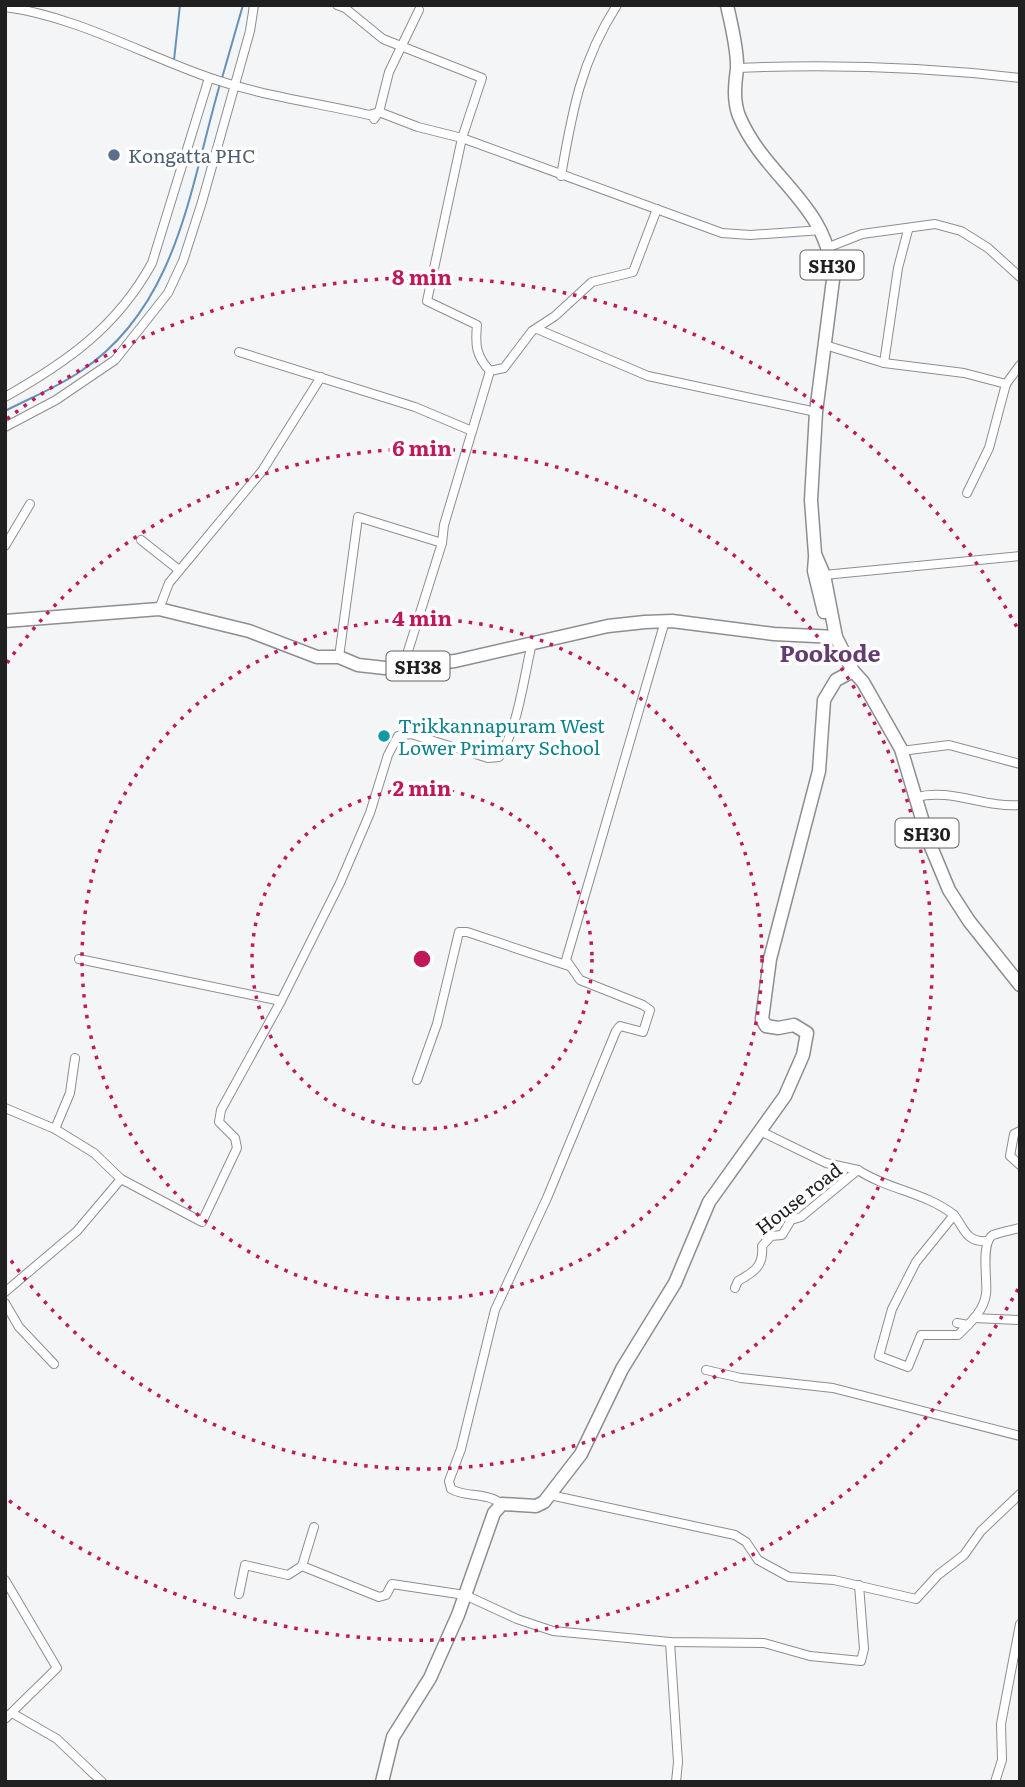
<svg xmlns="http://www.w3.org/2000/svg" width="1025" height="1787" viewBox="0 0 1025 1787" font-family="Literata,serif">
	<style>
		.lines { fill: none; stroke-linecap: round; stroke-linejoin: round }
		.stream { stroke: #6691b9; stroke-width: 2 }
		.street-casing { stroke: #8d8e90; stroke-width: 10 }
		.secondary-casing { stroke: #8d8e90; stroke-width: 15 }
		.primary-casing { stroke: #8d8e90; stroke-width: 15 }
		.street { stroke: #fff; stroke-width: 8 }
		.secondary { stroke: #fff; stroke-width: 12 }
		.primary { stroke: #fff; stroke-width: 12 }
		.ring { fill: none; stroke: #c2185b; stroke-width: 3.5; stroke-dasharray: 3.5 7 }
		.service-dot { fill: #5c6f8a; stroke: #fff; stroke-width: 2.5 }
		.culture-dot { fill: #0f9aa8; stroke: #fff; stroke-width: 2.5 }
		.labels { text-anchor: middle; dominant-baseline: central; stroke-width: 7; stroke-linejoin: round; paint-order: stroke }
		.shield { fill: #fff; stroke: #636364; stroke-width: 2 }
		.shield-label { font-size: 18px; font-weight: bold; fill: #202021 }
		.service-label { font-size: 19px; fill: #4e5e75; stroke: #fff; text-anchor: start }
		.culture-label { font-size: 19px; fill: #0d838f; stroke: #fff; text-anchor: start }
		.street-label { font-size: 19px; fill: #202021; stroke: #fff }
		.quarter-label { font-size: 23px; font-weight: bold; fill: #633c74; stroke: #fff }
		.centre { fill: #c2185b; stroke: #fff; stroke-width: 3.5 }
		.ring-label { font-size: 21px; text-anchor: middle; font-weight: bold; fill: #c2185b; stroke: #fff; stroke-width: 7; stroke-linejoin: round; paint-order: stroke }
	</style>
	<rect width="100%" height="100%" fill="#f4f5f7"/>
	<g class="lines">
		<!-- stream -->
		<g class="stream">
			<polyline points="174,60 180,5"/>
			<polyline points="222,78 243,5"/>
			<path d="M5 411C30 398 58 387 81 371 178 306 190 187 220 84"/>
		</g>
		<defs>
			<g id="street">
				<path d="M337 5 345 8 383 39 482 78 462 138 427 301 477 325C475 345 476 356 490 371L444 525 442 543 403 667"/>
				<path d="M5 7C74 16 138 52 202 75 256 95 313 102 369 115L379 112 418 127 462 138 722 233 750 235 822 230"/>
				<path d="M737 68C831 64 926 67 1020 78"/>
				<polyline points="374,119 379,112 389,72 419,10"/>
				<path d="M561 176C572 112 581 61 617 5"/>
				<polyline points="829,247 862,234 935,224 961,231 988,248 1020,277"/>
				<polyline points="537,329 648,376 816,412"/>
				<polyline points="825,345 884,363 964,373 1006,384 1020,365"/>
				<polyline points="239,352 415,407 472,431"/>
				<polyline points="884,363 898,268 908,230"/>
				<polyline points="490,371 504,368 532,331 555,316 592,282 633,272 657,209"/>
				<path d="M5 397C67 362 117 327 152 263L209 78"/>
				<polyline points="5,427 56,400 115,360 168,293 183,261 202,202 250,31 254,5"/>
				<polyline points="967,493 989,448 1006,384"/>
				<polyline points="141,540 179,570"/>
				<polyline points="5,546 30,504"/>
				<polyline points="824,575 1020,556"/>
				<polyline points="159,609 169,583 262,471 321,377"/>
				<polyline points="339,657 358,517 442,543"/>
				<polyline points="901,751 949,745 1020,764"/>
				<path d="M917 797C950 788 985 808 1020 805"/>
				<polyline points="79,959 281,1001"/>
				<polyline points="417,1080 437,1024 459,932 467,932 569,966"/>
				<path d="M5 1108 55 1129 94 1153 121 1179 202 1222 237 1148 235 1138 219 1122 221 1110 281 1001 340 883 370 813 388 755 398 736 411 734 488 758 499 757C518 729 524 676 532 643"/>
				<polyline points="55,1129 70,1093 75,1058"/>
				<polyline points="760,1131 826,1163 858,1170"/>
				<polyline points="1020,1131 1014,1134 1010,1156 1020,1165"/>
				<path d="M954 1215C965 1229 966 1243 988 1241"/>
				<path d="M735 1288 738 1281C754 1272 764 1266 762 1246L771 1236 782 1235 791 1220 801 1217 858 1170C888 1190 925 1192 954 1215L916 1262 892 1309 879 1356 908 1367 921 1335H958C969 1324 984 1311 986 1294 988 1282 980 1242 993 1235 1000 1232 1012 1230 1020 1228"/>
				<polyline points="5,1292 77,1231 121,1179"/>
				<polyline points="5,1303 19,1327 54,1364"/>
				<polyline points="974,1318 1020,1320"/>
				<polyline points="957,1323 968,1325"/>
				<polyline points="706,1370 741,1378 833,1388 1020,1436"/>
				<polyline points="550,1495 735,1535 746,1542 758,1560 789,1577 834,1580 916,1599 938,1575 964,1555 981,1531 1020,1494"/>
				<path d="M502 1504C487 1492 467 1498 451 1489L449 1481 461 1449 495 1310 547 1198 616 1031 620 1026 643 1032 650 1010 643 1005 580 980 566 960 665 621"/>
				<polyline points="302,1566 379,1597 386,1595 392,1584 465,1595 517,1619 553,1631 670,1642 764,1643 810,1656 861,1661 864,1649 859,1585"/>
				<polyline points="302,1566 314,1527"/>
				<polyline points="5,1580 57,1668 5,1719"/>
				<polyline points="239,1594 245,1565 288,1575 302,1566"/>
				<polyline points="670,1642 678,1762 676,1782"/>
				<polyline points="12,1713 57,1739 102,1782"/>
				<polyline points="995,1782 1002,1760 1001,1724 1020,1624"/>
			</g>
			<polyline id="secondary" points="382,1782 393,1737 430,1678 458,1615 494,1513 502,1504 536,1506 544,1502 581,1454 622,1369 675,1283 709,1202 785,1096 803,1055 807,1033 794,1025 778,1028 766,1026 762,1019 770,959 819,771 824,700 836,680 853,671"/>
			<g id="primary">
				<path d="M727 5C731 24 738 50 737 69 735 84 733 100 739 116 766 180 829 203 833 280L816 412 811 500 815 554 824 575 836 637 853 671 863 682 901 749 929 842 949 890 969 921 1020 985"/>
				<polyline points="815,558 814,571 824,612"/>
				<polyline points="5,621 159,609 249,631 317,657 339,657 358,665 385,668 455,661 608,626 645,622 672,621 774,634 836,637"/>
			</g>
		</defs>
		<!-- street casing -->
		<use href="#street" class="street-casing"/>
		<!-- secondary casing -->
		<use href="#secondary" class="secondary-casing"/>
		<!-- primary casing -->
		<use href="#primary" class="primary-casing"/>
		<!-- street -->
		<use href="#street" class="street"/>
		<!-- secondary -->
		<use href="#secondary" class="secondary"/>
		<!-- primary -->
		<use href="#primary" class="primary"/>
	</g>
	<!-- distance rings -->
	<g class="ring">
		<circle cx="422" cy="959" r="170"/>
		<circle cx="422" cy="959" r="340"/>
		<path d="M7 663A510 510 0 1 1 7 1255"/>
		<path d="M1018 1289A681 681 0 0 1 7 1499M7 419A681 681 0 0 1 1018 629"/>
	</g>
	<!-- markers -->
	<circle class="service-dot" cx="114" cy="155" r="7"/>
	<circle class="culture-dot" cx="384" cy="736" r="7"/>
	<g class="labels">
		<!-- shield labels -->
		<g class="shield">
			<rect x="800.5" y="250.5" width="63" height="29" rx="5"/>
			<rect x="386.5" y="651.5" width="63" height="29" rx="5"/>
			<rect x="895.5" y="818.5" width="63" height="29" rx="5"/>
		</g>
		<g class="shield-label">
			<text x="832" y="265">SH30</text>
			<text x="418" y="666">SH38</text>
			<text x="927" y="833">SH30</text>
		</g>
		<!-- service labels -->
		<g class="service-label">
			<text x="128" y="155">Kongatta PHC</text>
		</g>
		<!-- culture labels -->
		<g class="culture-label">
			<text x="398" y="725">Trikkannapuram West<tspan x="398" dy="22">Lower Primary School</tspan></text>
		</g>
		<!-- street labels -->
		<g class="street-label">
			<text transform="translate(798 1198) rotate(-38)">House road</text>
		</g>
		<!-- quarter labels -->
		<g class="quarter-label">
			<text x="830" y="652">Pookode</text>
		</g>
	</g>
	<circle cx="422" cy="959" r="10" class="centre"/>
	<g class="ring-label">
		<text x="422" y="285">8 min</text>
		<text x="422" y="456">6 min</text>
		<text x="422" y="626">4 min</text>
		<text x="422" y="796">2 min</text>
	</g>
	<!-- border -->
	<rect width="1025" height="1787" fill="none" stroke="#202021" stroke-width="14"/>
</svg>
